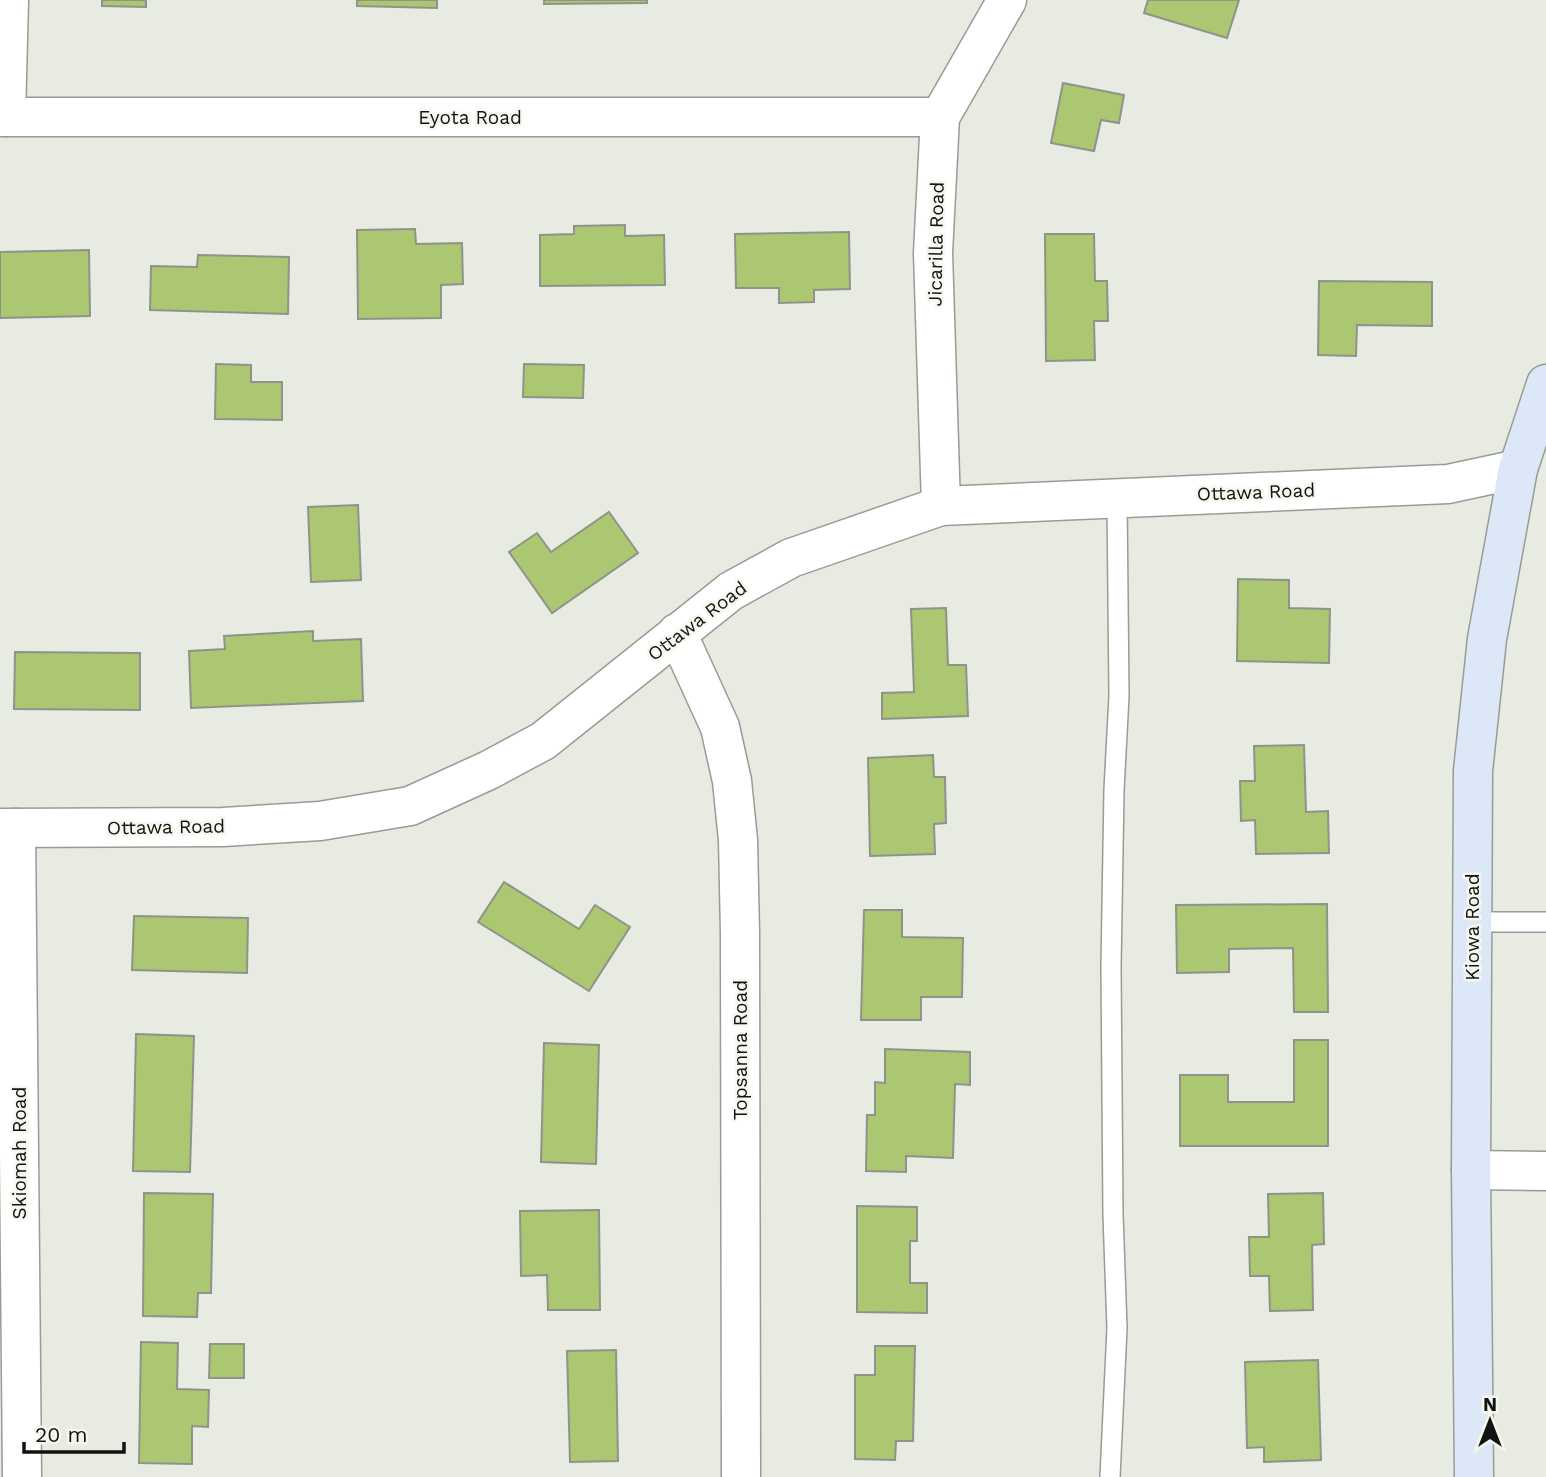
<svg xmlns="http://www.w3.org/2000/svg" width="1546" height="1477" viewBox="0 0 1546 1477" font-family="'Work Sans',sans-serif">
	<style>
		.building { fill: #abc772; stroke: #90938a; stroke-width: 2 }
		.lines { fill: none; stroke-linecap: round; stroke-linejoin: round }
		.lane-casing { stroke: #999c94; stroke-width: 22 }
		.street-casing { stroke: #999c94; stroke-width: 41 }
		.secondary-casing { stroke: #999c94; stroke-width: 41 }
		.lane { stroke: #fff; stroke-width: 19 }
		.street { stroke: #fff; stroke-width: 38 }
		.secondary { stroke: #dce7f8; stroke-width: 38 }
		.labels { text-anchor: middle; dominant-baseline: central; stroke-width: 5; stroke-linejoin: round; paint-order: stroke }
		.street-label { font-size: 19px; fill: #121310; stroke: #f5f8ef }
	</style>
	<rect width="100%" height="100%" fill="#e7ebe2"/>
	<!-- building -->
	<g class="building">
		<polygon points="102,0 146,0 146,7 102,6"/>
		<polygon points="357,0 437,0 437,8 357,6"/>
		<polygon points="544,0 647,0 647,3 544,4"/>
		<polygon points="1148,0 1239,0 1227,38 1144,13"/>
		<polygon points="1063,83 1124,95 1119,123 1101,120 1094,151 1051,143"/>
		<polygon points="625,225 625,236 664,235 665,285 540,286 540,235 574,234 574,226"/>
		<polygon points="415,229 416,244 462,243 463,284 441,285 441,318 358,319 357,230"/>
		<polygon points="849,232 850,289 814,290 814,302 779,303 779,288 736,288 735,234"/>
		<polygon points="1045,234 1094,234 1095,281 1107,281 1108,321 1094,321 1095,360 1046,361"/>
		<polygon points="89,250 90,316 0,318 0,252"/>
		<polygon points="198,255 289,257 288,314 150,310 151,266 197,267"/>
		<polygon points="1319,281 1432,282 1432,326 1357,325 1356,356 1318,355"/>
		<polygon points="216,364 251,365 251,382 282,382 282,420 215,419"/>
		<polygon points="524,364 584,365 583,398 523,397"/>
		<polygon points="358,505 361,580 311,582 308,507"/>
		<polygon points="609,512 638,553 552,613 509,552 537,533 551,552"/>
		<polygon points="1238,579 1289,580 1289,608 1330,609 1329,663 1237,661"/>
		<polygon points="946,608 948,665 966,665 968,716 882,719 882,693 914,692 911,609"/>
		<polygon points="313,631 313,641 361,639 363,701 191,708 189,651 225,649 224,636"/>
		<polygon points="15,652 140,653 140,710 14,709"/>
		<polygon points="1304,745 1306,812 1328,811 1329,853 1256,854 1255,820 1241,821 1240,781 1255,781 1254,746"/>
		<polygon points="933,755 934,777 945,777 946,823 934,824 935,854 870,856 868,758"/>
		<polygon points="504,882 579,929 595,905 630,927 589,991 478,922"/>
		<polygon points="1327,904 1328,1012 1294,1012 1293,948 1229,949 1229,972 1177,973 1176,905"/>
		<polygon points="864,910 902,910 902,937 963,938 962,997 921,997 921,1020 861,1020"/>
		<polygon points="134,916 248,918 247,973 132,970"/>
		<polygon points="136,1034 194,1036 190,1172 133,1171"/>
		<polygon points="1294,1040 1328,1040 1328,1146 1180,1146 1180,1075 1228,1075 1228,1102 1294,1102"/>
		<polygon points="544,1043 599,1045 596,1164 541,1162"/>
		<polygon points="885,1049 970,1052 970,1085 955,1084 953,1158 906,1156 906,1172 866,1171 867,1115 875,1115 875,1082 885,1083"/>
		<polygon points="144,1193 213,1194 211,1293 198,1293 197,1317 143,1316"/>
		<polygon points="1323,1193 1324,1244 1312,1245 1313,1310 1270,1311 1269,1276 1250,1276 1249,1237 1269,1237 1268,1194"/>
		<polygon points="857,1206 917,1207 917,1241 910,1241 910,1283 927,1283 927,1313 857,1312"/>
		<polygon points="599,1210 600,1310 548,1310 547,1275 521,1276 520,1211"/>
		<polygon points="141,1342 178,1343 177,1389 209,1390 208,1427 192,1426 192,1464 139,1463"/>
		<polygon points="210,1344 244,1344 244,1378 209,1378"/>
		<polygon points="875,1346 915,1346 913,1441 896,1441 895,1460 855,1459 855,1375 875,1375"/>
		<polygon points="616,1350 618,1461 570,1462 567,1351"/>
		<polygon points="1318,1360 1321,1460 1264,1462 1264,1447 1247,1448 1245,1362"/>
	</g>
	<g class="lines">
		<defs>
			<g id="lane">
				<polyline points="1472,922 1546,922"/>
				<polyline points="1110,1477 1117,1328 1113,1214 1111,967 1114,790 1119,696 1117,498"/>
			</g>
			<g id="street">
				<polyline points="0,117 940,117"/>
				<polyline points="6,117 9,0"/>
				<polyline points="941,506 933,253 940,117 1007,0"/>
				<polyline points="677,633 720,727 732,781 738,840 740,934 741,1477"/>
				<polyline points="0,828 223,827 320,821 410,806 489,770 543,741 731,591 791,558 941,506 1448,484 1518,469"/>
				<polyline points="16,828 22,1477"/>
				<polyline points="1471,1170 1546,1171"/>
			</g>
			<polyline id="secondary" points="1474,1477 1471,1170 1473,771 1487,639 1518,469 1546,384"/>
		</defs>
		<!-- lane casing -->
		<use href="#lane" class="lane-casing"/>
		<!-- street casing -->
		<use href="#street" class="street-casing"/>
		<!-- secondary casing -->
		<use href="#secondary" class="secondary-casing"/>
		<!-- lane -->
		<use href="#lane" class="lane"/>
		<!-- street -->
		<use href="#street" class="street"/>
		<!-- secondary -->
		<use href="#secondary" class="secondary"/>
	</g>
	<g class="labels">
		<!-- street labels -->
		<g class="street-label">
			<text x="470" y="117">Eyota Road</text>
			<text transform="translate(936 244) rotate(-89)">Jicarilla Road</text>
			<text transform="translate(1256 492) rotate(-2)">Ottawa Road</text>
			<text transform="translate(697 621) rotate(-37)">Ottawa Road</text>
			<text transform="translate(166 827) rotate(-1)">Ottawa Road</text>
			<text transform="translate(1472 927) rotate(-90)">Kiowa Road</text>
			<text transform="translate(740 1050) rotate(-90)">Topsanna Road</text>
			<text transform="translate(19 1153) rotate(-90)">Skiomah Road</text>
		</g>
	</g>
	<!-- north arrow -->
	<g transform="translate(1490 1421)" stroke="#f5f8ef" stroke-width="5" paint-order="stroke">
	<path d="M0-5L12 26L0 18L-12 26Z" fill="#121310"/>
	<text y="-10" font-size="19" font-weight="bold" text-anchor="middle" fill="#121310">N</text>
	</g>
	<!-- scale -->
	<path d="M24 1442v10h100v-10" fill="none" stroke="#121310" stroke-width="3.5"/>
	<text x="35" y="1442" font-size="21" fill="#121310" stroke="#f5f8ef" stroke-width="5" paint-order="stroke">20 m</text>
</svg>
